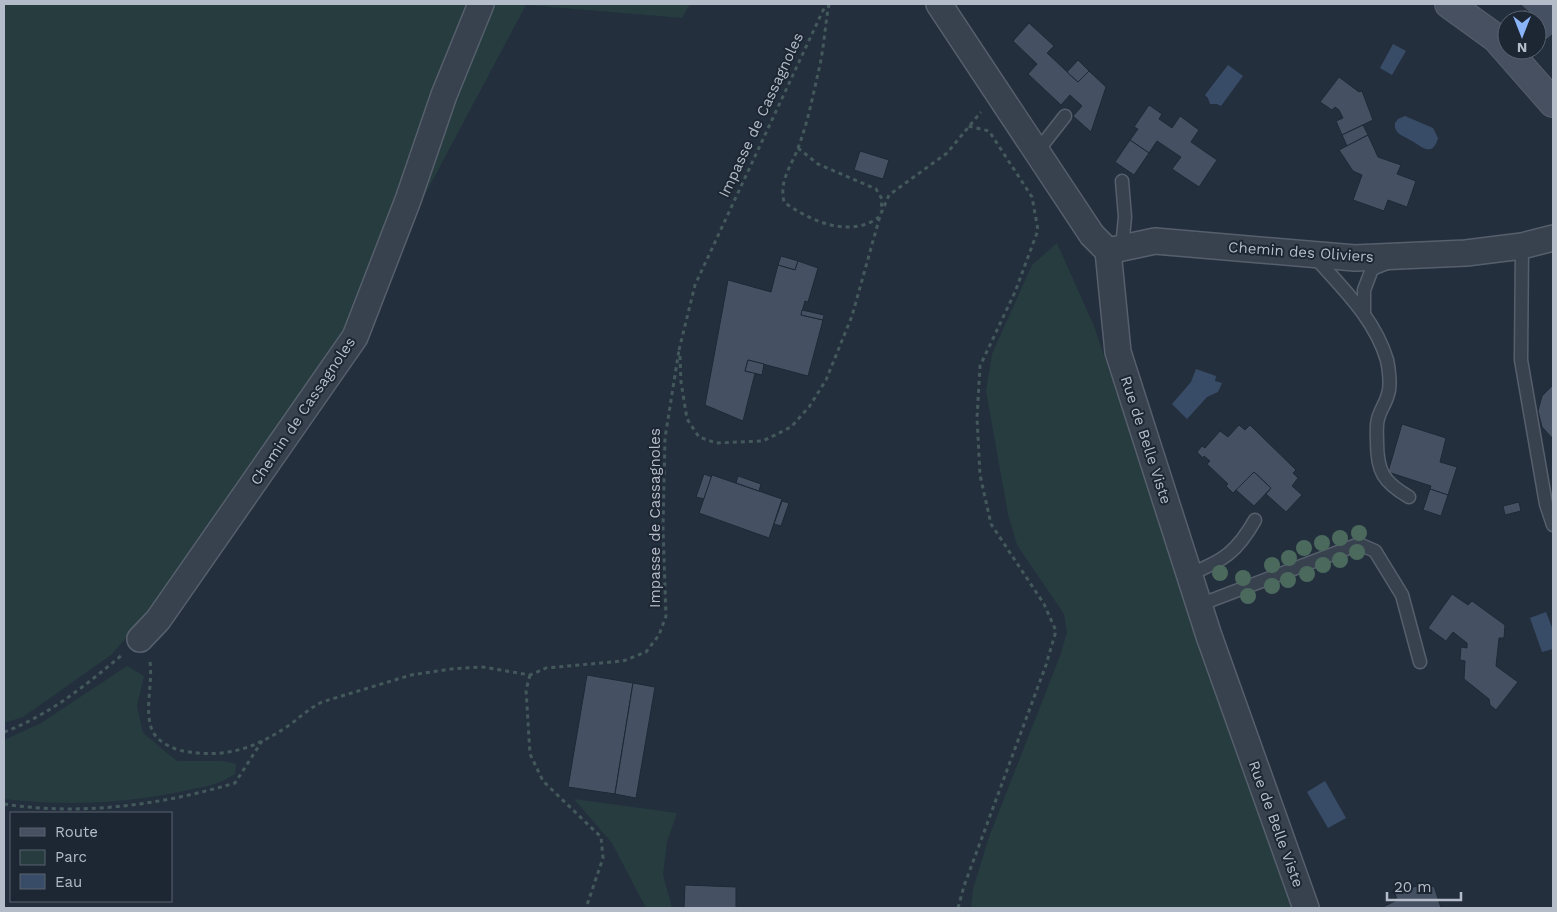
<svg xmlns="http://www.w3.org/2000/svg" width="1557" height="912" viewBox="0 0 1557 912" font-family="'Work Sans',sans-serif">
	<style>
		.green { fill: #263c3f }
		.water { fill: #394c67 }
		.building { fill: #455162; stroke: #1f2835 }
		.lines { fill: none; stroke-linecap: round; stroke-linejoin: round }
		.lane-casing { stroke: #565f6c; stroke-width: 15 }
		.street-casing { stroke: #565f6c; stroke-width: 28 }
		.secondary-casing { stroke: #565f6c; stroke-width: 30 }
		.path { stroke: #44595c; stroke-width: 3; stroke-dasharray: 4 4; stroke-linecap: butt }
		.lane { stroke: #38414e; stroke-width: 12 }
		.street { stroke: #38414e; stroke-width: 25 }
		.secondary { stroke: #465061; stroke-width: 28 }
		.tree { fill: #4b6a5d }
		.labels { text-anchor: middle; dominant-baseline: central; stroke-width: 4; stroke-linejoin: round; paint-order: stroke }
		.street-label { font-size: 15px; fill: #b4bcc9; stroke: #1d2633 }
	</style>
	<rect width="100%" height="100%" fill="#242f3e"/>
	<!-- green -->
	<g class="green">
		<polygon points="4,4 690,4 682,18 526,5 421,202 404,198 351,324 168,591 111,655 23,717 4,723"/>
		<polygon points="1057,243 1094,326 1233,736 1296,908 971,908 973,889 989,837 1060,656 1067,632 1064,614 1017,545 1008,514 986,391 992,354 1032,265"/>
		<path d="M127 666 144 676 137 706 143 733 177 761H223L236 764 235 774C219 785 202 787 184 791 124 804 65 806 4 799V740L41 723Z"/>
		<polygon points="574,799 677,813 667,842 663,875 672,908 646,908 612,843"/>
	</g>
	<!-- water -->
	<g class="water">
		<polygon points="1393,44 1406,51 1392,75 1380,68"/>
		<polygon points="1228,65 1243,76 1221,106 1217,104 1210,104 1208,98 1205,95"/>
		<path d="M1405 116 1433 128 1438 138C1432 160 1419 144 1410 140 1402 135 1394 134 1395 123L1398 119Z"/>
		<polygon points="1196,369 1216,376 1215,381 1222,383 1218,392 1207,397 1187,419 1172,404 1191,382"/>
		<polygon points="1546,612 1553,630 1553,649 1542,652 1530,618"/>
		<polygon points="1325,781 1346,818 1328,828 1307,792"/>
	</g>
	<!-- building -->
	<g class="building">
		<polygon points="1520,4 1553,4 1553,34 1546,40 1537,32 1540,23"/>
		<polygon points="1525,9 1532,15 1527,20 1520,14"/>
		<polygon points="1029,23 1054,46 1047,53 1078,82 1089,71 1106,87 1091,132 1073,116 1082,106 1070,95 1061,105 1028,74 1037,64 1013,41"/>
		<polygon points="1078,60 1089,71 1078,82 1067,72"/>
		<polygon points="1339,77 1359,92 1362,91 1373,120 1342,135 1336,121 1343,118 1339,110 1335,107 1332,110 1320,102"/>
		<polygon points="1149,105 1162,114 1159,119 1172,128 1180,116 1199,130 1191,142 1217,160 1199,187 1172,169 1181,157 1157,141 1149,153 1130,140 1138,129 1134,127"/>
		<polygon points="1363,125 1368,135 1347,146 1342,135"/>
		<polygon points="1368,135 1378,157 1401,165 1397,174 1416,181 1407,207 1388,200 1384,211 1353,200 1362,175 1353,171 1339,150"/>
		<polygon points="1130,140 1149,153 1134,175 1115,162"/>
		<polygon points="860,151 889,160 883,179 854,170"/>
		<polygon points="781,256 798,261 795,270 778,265"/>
		<polygon points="798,261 818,268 808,302 805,301 801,315 823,320 808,376 748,360 745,371 755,373 743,421 705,405 728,280 771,292 778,265 795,270"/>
		<polygon points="802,310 824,315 823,320 801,315"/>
		<polygon points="748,360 764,364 762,375 745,371"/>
		<polygon points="1553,385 1553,439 1542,427 1538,411 1542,396"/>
		<polygon points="1402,424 1446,438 1440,462 1457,467 1448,495 1430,489 1431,486 1388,472"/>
		<polygon points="1239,425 1245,430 1250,425 1296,470 1293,473 1298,478 1292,486 1302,495 1286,512 1266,494 1271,488 1254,472 1233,493 1226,486 1228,484 1207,464 1210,461 1204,456 1203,458 1197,452 1202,446 1205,448 1220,431 1228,437"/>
		<polygon points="1254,472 1271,488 1254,506 1236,490"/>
		<polygon points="704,474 712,477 704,499 696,497"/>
		<polygon points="712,475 782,499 769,538 699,513"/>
		<polygon points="738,476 761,484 759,491 736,483"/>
		<polygon points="1430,489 1448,495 1441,516 1423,510"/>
		<polygon points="782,501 789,503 781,526 774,524"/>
		<polygon points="1519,502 1521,511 1505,515 1503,506"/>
		<polygon points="1452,594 1468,605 1472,601 1505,625 1504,638 1499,638 1496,666 1518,682 1496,710 1490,705 1489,699 1464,679 1465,661 1460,660 1461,647 1467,648 1467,643 1453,632 1446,641 1428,628"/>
		<polygon points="587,675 633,683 615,794 568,787"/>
		<polygon points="633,683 655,687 636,798 615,794"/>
		<polygon points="1423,884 1424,889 1434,886 1441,908 1381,908 1397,900 1395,893"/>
		<polygon points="685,885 736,887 736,908 684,908"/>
	</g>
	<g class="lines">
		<defs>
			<g id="lane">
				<polyline points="1036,153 1065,116"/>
				<polyline points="1522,246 1521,360 1546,504 1553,525"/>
				<polyline points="1122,247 1125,217 1122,181"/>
				<path d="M1313 255C1342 288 1374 317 1387 360 1389 369 1391 386 1388 394 1386 403 1380 410 1378 419 1376 426 1377 435 1377 442 1377 471 1383 482 1409 497"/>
				<polyline points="1364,314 1364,290 1372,269 1387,263"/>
				<path d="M1190 574C1223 561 1237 552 1255 520"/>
				<polyline points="1199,605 1359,544 1375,551 1402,595 1420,662"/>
			</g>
			<g id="street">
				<polyline points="939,4 1092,235 1108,251 1118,352 1209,636 1306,908"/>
				<polyline points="1108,251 1155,241 1355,258 1466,253 1522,246 1553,238"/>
				<polyline points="140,639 158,620 355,337 408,200 444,95 481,4"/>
			</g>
			<polyline id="secondary" points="1449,4 1496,38 1553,103"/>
		</defs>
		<!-- lane casing -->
		<use href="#lane" class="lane-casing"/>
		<!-- street casing -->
		<use href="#street" class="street-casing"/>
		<!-- secondary casing -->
		<use href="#secondary" class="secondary-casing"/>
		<!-- path -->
		<g class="path">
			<path d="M829 4C825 25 824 48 819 69 813 95 808 122 798 148 791 167 779 180 784 202 810 221 850 239 879 217"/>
			<polyline points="798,148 818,164 876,189 882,199 881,211"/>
			<polyline points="679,350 695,285 826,4"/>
			<polyline points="680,356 681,382 687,419 699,437 716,443 763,441 791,427 809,407 826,380 852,316 880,216 889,195 947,153 981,112"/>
			<path d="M150 662C153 684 144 709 152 730 157 742 173 749 183 751 226 759 256 748 291 724 301 716 310 708 322 702L411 675 451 669 483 667 530 675 546 668 623 661 646 652 659 635 666 616 663 528 665 438 679 350"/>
			<polyline points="530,675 526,690 530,754 543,781 601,837 603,858 586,908"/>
			<path d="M4 732C48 716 86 685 122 655"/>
			<path d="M4 804C81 816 161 805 235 783L262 741"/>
			<polyline points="958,908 964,886 1046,665 1056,631 1044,604 991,524 980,475 977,418 980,366 1015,292 1038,230 1032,197 989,131 968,126"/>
		</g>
		<!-- lane -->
		<use href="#lane" class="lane"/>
		<!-- street -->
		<use href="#street" class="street"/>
		<!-- secondary -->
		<use href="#secondary" class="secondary"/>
	</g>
	<!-- trees -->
	<g class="tree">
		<circle cx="1359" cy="533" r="8"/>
		<circle cx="1340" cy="538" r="8"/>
		<circle cx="1322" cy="543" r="8"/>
		<circle cx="1304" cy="548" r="8"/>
		<circle cx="1357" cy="552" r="8"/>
		<circle cx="1289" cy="558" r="8"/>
		<circle cx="1340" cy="560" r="8"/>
		<circle cx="1272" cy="565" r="8"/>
		<circle cx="1323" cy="565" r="8"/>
		<circle cx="1220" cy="573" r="8"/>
		<circle cx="1307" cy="574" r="8"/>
		<circle cx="1243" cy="578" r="8"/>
		<circle cx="1288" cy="580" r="8"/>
		<circle cx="1272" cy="586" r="8"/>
		<circle cx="1248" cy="596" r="8"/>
	</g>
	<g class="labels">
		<!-- street labels -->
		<g class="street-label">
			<text transform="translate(761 115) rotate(-65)">Impasse de Cassagnoles</text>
			<text transform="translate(1301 252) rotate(4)">Chemin des Oliviers</text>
			<text transform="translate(303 411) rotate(-56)">Chemin de Cassagnoles</text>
			<text transform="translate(1146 440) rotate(72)">Rue de Belle Viste</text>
			<text transform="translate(655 518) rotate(-90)">Impasse de Cassagnoles</text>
			<text transform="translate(1276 824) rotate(70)">Rue de Belle Viste</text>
		</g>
	</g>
	<!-- border -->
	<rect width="1557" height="912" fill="none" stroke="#b4bcc9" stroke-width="10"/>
	<!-- legend -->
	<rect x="10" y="812" width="162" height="90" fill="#1d2633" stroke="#59626f"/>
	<rect x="20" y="828" width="25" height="8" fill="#465061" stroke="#59626f"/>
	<text x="55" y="837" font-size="15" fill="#b4bcc9">Route</text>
	<rect x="20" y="850" width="25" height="15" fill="#263c3f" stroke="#59626f"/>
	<text x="55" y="862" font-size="15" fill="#b4bcc9">Parc</text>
	<rect x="20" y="874" width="25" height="15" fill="#394c67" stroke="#59626f"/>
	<text x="55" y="887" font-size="15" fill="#b4bcc9">Eau</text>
	<!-- north arrow -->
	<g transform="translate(1522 35) rotate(180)"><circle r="24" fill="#1d2633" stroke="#59626f"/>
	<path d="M0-4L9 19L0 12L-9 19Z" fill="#8ab4f8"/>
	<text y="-8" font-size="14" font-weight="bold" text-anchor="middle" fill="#b4bcc9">N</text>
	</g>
	<!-- scale -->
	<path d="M1387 892v8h74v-8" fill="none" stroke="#b4bcc9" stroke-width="2.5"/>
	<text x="1394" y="892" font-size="15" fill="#b4bcc9" stroke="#1d2633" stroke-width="4" paint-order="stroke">20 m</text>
</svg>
